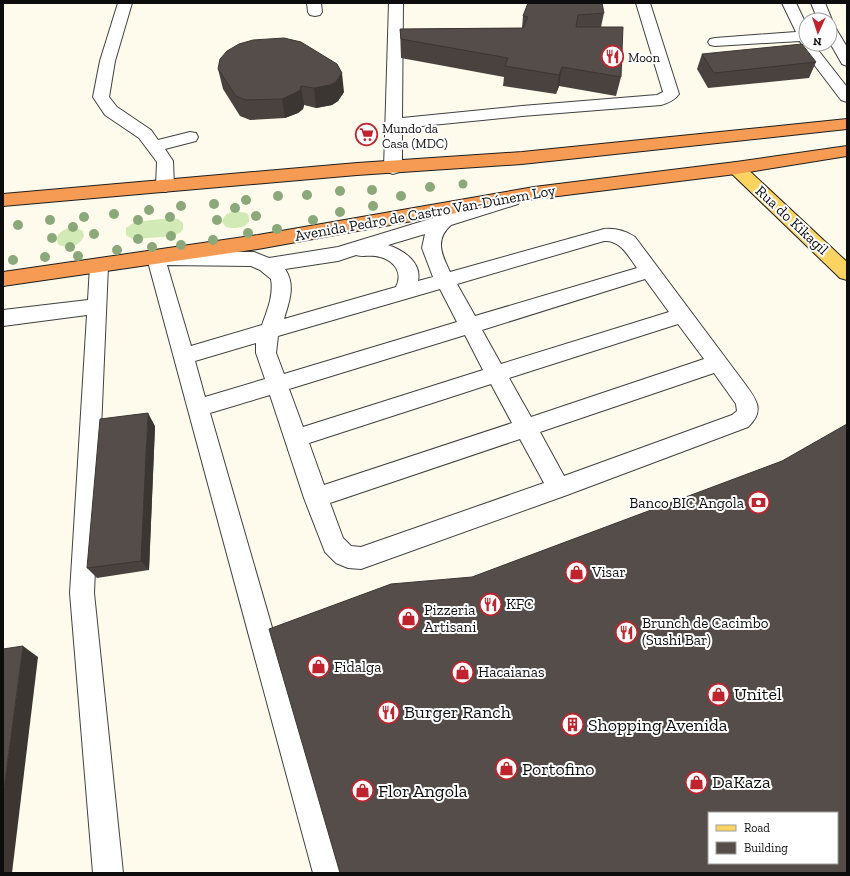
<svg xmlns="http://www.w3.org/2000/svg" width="850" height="876" viewBox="0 0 850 876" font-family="'Zilla Slab',serif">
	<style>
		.green { fill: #d1eab6 }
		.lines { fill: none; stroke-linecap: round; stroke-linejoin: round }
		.minor-casing { stroke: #404040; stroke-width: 2 }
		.major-casing { stroke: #1e1e1e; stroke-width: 2 }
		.highway-casing { stroke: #1e1e1e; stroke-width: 2 }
		.minor { fill: #fff; fill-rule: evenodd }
		.major { fill: #fbd361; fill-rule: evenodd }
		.highway { fill: #f69b53; fill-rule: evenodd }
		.tree { fill: #8ba87a }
		.wall { fill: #49423f }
		.shaded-wall { fill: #3c3633 }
		.building { fill: #554d49; stroke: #3c3633; fill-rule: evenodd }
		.labels { text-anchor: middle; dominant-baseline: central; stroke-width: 4; stroke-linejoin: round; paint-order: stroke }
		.far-poi-label { font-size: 13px; fill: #0d0d0d; stroke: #fff; text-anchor: start }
		.street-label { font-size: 15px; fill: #0d0d0d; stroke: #fff }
		.poi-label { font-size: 15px; fill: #0d0d0d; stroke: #fff; text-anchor: start }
		.near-poi-label { font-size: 18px; fill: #0d0d0d; stroke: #fff; text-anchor: start }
	</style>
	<rect width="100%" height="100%" fill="#fffbec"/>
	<!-- green -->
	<g class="green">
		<path d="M236 211 247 213C256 227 235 230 226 227L222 222C223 215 229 212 236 211Z"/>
		<polygon points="171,218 178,219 183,223 183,229 181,232 173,236 137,239 132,239 126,235 126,228 135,222"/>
		<path d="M68 228H76L83 231 84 236C80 246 69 249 59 245L57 242C56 234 61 231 68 228Z"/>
	</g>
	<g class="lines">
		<defs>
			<g id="minor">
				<polygon points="118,3 132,3 115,61 109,97 117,107 151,130 158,140 190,132 196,133 198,137 196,141 165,149 173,161 174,186 171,190 165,192 159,190 156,186 157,162 139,138 105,115 93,97 100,61"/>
				<polygon points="307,3 321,3 322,12 320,15 315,16 310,15 308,12"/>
				<path d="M389 3H403L402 118 522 106 657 95 663 92 636 3H650L679 94C675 100 668 103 661 105L522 116 402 128V168L399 172 393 174 387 172 384 168Z"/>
				<polygon points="782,3 796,3 806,24 806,44 815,44 818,50 847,87 847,102 841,100 806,54 800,41 715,46 710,45 708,42 710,39 715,38 796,32"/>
				<polygon points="811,3 825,3 832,20 830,23 830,20 818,20"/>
				<polygon points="830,26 835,27 847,47 847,66 842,64 830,43"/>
				<path d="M512 194 518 196 521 200 518 204 451 225C434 240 442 255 450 272L604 229C615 228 626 231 635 237L745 384C757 400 765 411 748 427L567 495 361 569 348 568 336 563 325 552 304 498 270 395 210 413 343 873H313L147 258 149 253 156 251 254 252 269 258 338 247ZM425 234 422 248 433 277 418 281C422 262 403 250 388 245ZM604 241C621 240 628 256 637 268L475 316 457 284ZM356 255C363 257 369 255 375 256 392 258 404 271 396 287L284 319C289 302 296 285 285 269L338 261ZM167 265 251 266 260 270 271 279C274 295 267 311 262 325L191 346ZM645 279 669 312 501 364 482 330ZM440 289 457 322 284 374 276 353 278 336ZM678 324 704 359 531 417 509 378ZM465 335 483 370 303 427 289 389ZM256 343V353L265 379 205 397 195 361ZM714 373 736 404 737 411 732 415 564 476 540 432ZM491 384 512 423 324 485 309 443ZM520 439 544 483 361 547 351 546 343 538 330 503Z"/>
				<polygon points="99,259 106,261 108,266 94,593 123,873 93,873 70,593 87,315 3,326 3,310 88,300 90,266 92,261"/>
			</g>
			<polygon id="major" points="736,162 742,164 847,262 847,280 840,278 730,172 727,168 730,164"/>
			<g id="highway">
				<polygon points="847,119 847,129 522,164 357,175 3,206 3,194 357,163 522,152"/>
				<polygon points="847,146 847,156 736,174 534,199 258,249 3,286 3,272 258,235 534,187 736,162"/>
			</g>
		</defs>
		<!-- minor casing -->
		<use href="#minor" class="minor-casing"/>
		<!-- major casing -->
		<use href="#major" class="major-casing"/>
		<!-- highway casing -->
		<use href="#highway" class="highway-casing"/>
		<!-- minor -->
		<use href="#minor" class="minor"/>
		<!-- major -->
		<use href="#major" class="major"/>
		<!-- highway -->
		<use href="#highway" class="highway"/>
	</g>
	<!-- trees -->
	<g class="tree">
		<circle cx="463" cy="184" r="4.5"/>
		<circle cx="430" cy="187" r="5"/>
		<circle cx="372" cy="190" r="5"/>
		<circle cx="340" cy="191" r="5"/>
		<circle cx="307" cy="195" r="5"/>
		<circle cx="278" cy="196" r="5"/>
		<circle cx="401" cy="196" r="5"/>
		<circle cx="246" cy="200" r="5"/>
		<circle cx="214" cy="204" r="5"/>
		<circle cx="181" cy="206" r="5"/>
		<circle cx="373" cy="206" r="5"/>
		<circle cx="235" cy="208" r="5"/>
		<circle cx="149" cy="210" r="5"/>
		<circle cx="340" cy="212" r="5"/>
		<circle cx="114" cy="214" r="5"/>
		<circle cx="256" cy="216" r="5"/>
		<circle cx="84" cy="217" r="5"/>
		<circle cx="170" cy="217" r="5"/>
		<circle cx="50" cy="220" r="5"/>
		<circle cx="138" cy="220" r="5"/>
		<circle cx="217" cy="220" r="5"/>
		<circle cx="313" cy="220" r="5"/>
		<circle cx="18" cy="225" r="5"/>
		<circle cx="73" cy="227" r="5"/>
		<circle cx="277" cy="229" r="5"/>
		<circle cx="248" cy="233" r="5"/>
		<circle cx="94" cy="234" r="5"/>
		<circle cx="171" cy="236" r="5"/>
		<circle cx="52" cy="238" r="5"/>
		<circle cx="138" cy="239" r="5"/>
		<circle cx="213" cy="240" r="5"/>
		<circle cx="181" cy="245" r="5"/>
		<circle cx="70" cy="247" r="5"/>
		<circle cx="152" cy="247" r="5"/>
		<circle cx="117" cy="250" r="5"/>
		<circle cx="78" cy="256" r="5"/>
		<circle cx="45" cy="257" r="5"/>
		<circle cx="13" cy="260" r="5"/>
	</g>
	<!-- wall -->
	<g class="wall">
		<polygon points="604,13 601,27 621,77 616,96 559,86 556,94 503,86 504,77 401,58 400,29 522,28 523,16"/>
		<polygon points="702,54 816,62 809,78 708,88 697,69"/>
		<polygon points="218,69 344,92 338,101 332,105 316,108 304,105 303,109 298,113 285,118 250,120 240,116 223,89"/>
		<polygon points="155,426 149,570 97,578 87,568"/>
	</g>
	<!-- shaded-wall -->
	<g class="shaded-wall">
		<polygon points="562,67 559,86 556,94 559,75"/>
		<polygon points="342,73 344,92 338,101 332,105 316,108 314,88"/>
		<polygon points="301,86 304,105 303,109 298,113 285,118 282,99"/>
		<polygon points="148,413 155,426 149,570 141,561"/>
		<polygon points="23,646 38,657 12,873 3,873 3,796"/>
	</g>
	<!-- building -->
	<g class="building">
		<polygon points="528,3 602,3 604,13 578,15 576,27 623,27 621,77 562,67 559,75 505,66 508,58 401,39 400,29 523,28 528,17 523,16"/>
		<polygon points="284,38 301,42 337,64 342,73 336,82 330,85 314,88 301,86 300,90 295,93 282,99 246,100 236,96 218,69 220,59 227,51 239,44 253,40"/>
		<polygon points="802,44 816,62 714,73 702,54"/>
		<polygon points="148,413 141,561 87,568 100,419"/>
		<path d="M847 424V873H340L269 629 391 584 472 577 782 461ZM709 813H837V863H709Z"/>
		<polygon points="23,646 3,796 3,649"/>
	</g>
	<!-- icons -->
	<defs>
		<symbol id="restaurant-ring" viewBox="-11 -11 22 22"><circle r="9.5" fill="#fff" stroke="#bf232d" stroke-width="1.5"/><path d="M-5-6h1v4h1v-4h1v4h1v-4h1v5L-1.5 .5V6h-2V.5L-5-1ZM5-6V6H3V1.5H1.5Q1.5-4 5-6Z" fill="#bf232d"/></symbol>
		<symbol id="supermarket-ring" viewBox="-11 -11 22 22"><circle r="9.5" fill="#fff" stroke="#bf232d" stroke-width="1.5"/><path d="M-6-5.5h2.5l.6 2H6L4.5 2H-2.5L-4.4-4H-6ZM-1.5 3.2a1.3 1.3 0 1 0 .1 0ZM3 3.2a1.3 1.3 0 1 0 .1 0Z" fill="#bf232d"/></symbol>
		<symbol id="bank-ring" viewBox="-11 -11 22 22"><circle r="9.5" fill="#fff" stroke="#bf232d" stroke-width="1.5"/><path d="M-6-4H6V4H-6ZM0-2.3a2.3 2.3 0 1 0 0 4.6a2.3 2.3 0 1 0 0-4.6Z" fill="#bf232d"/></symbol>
		<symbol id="shop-ring" viewBox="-11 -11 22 22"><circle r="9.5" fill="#fff" stroke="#bf232d" stroke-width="1.5"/><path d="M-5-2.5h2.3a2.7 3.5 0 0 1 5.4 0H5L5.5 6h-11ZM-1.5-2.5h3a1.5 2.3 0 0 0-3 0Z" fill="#bf232d"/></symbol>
		<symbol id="building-ring" viewBox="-11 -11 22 22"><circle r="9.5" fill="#fff" stroke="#bf232d" stroke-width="1.5"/><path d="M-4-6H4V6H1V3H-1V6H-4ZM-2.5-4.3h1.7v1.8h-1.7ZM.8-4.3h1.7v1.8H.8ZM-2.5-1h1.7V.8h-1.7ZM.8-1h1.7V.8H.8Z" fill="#bf232d"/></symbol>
	</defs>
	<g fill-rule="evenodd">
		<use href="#restaurant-ring" x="600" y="44" width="25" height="25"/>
		<use href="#supermarket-ring" x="354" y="122" width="25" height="25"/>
		<use href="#bank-ring" x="746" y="490" width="25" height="25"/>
		<use href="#shop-ring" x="564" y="560" width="25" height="25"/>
		<use href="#restaurant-ring" x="478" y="592" width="25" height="25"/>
		<use href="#shop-ring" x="396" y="606" width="25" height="25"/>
		<use href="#restaurant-ring" x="614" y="620" width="25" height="25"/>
		<use href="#shop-ring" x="306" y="654" width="25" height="25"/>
		<use href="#shop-ring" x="450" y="660" width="25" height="25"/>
		<use href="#shop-ring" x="706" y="682" width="25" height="25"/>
		<use href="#restaurant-ring" x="376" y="700" width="25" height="25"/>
		<use href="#building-ring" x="560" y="712" width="25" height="25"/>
		<use href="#shop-ring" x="494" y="756" width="25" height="25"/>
		<use href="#shop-ring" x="684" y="770" width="25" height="25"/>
		<use href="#shop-ring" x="350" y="778" width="25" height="25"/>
	</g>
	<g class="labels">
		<!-- far-poi labels -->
		<g class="far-poi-label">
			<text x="628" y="57">Moon</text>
			<text x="382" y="128">Mundo da<tspan x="382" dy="15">Casa (MDC)</tspan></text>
		</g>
		<!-- street labels -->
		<g class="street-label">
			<text transform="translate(425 213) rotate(-10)">Avenida Pedro de Castro Van-Dúnem Loy</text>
			<text transform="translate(792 220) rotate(43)">Rua do Kikagil</text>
		</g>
		<!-- poi labels -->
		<g class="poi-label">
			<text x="744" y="503" text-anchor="end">Banco BIC Angola</text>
			<text x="592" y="572">Visar</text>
			<text x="506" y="604">KFC</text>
			<text x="424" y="610">Pizzeria<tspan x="424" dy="17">Artisani</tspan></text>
			<text x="642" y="623">Brunch de Cacimbo<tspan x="642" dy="17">(Sushi Bar)</tspan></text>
			<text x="334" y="667">Fidalga</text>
			<text x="478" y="672">Hacaianas</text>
		</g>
		<!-- near-poi labels -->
		<g class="near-poi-label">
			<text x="734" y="694">Unitel</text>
			<text x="404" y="712">Burger Ranch</text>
			<text x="588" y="725">Shopping Avenida</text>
			<text x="522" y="769">Portofino</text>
			<text x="712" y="782">DaKaza</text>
			<text x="378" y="791">Flor Angola</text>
		</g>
	</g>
	<!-- border -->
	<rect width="850" height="876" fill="none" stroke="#0d0d0d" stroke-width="8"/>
	<!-- legend -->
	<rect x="708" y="812" width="130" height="52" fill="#ffffff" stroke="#9e9e9e"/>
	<rect x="716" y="825" width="20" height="6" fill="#fbd361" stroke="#9e9e9e"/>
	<text x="744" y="832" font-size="12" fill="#0d0d0d">Road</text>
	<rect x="716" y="842" width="20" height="12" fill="#554d49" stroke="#9e9e9e"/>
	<text x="744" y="852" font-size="12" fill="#0d0d0d">Building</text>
	<!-- north arrow -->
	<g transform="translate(818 32) rotate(183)"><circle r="19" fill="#ffffff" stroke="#9e9e9e"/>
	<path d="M0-3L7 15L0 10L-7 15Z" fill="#bf232d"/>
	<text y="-6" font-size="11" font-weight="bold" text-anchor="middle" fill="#0d0d0d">N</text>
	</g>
</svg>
